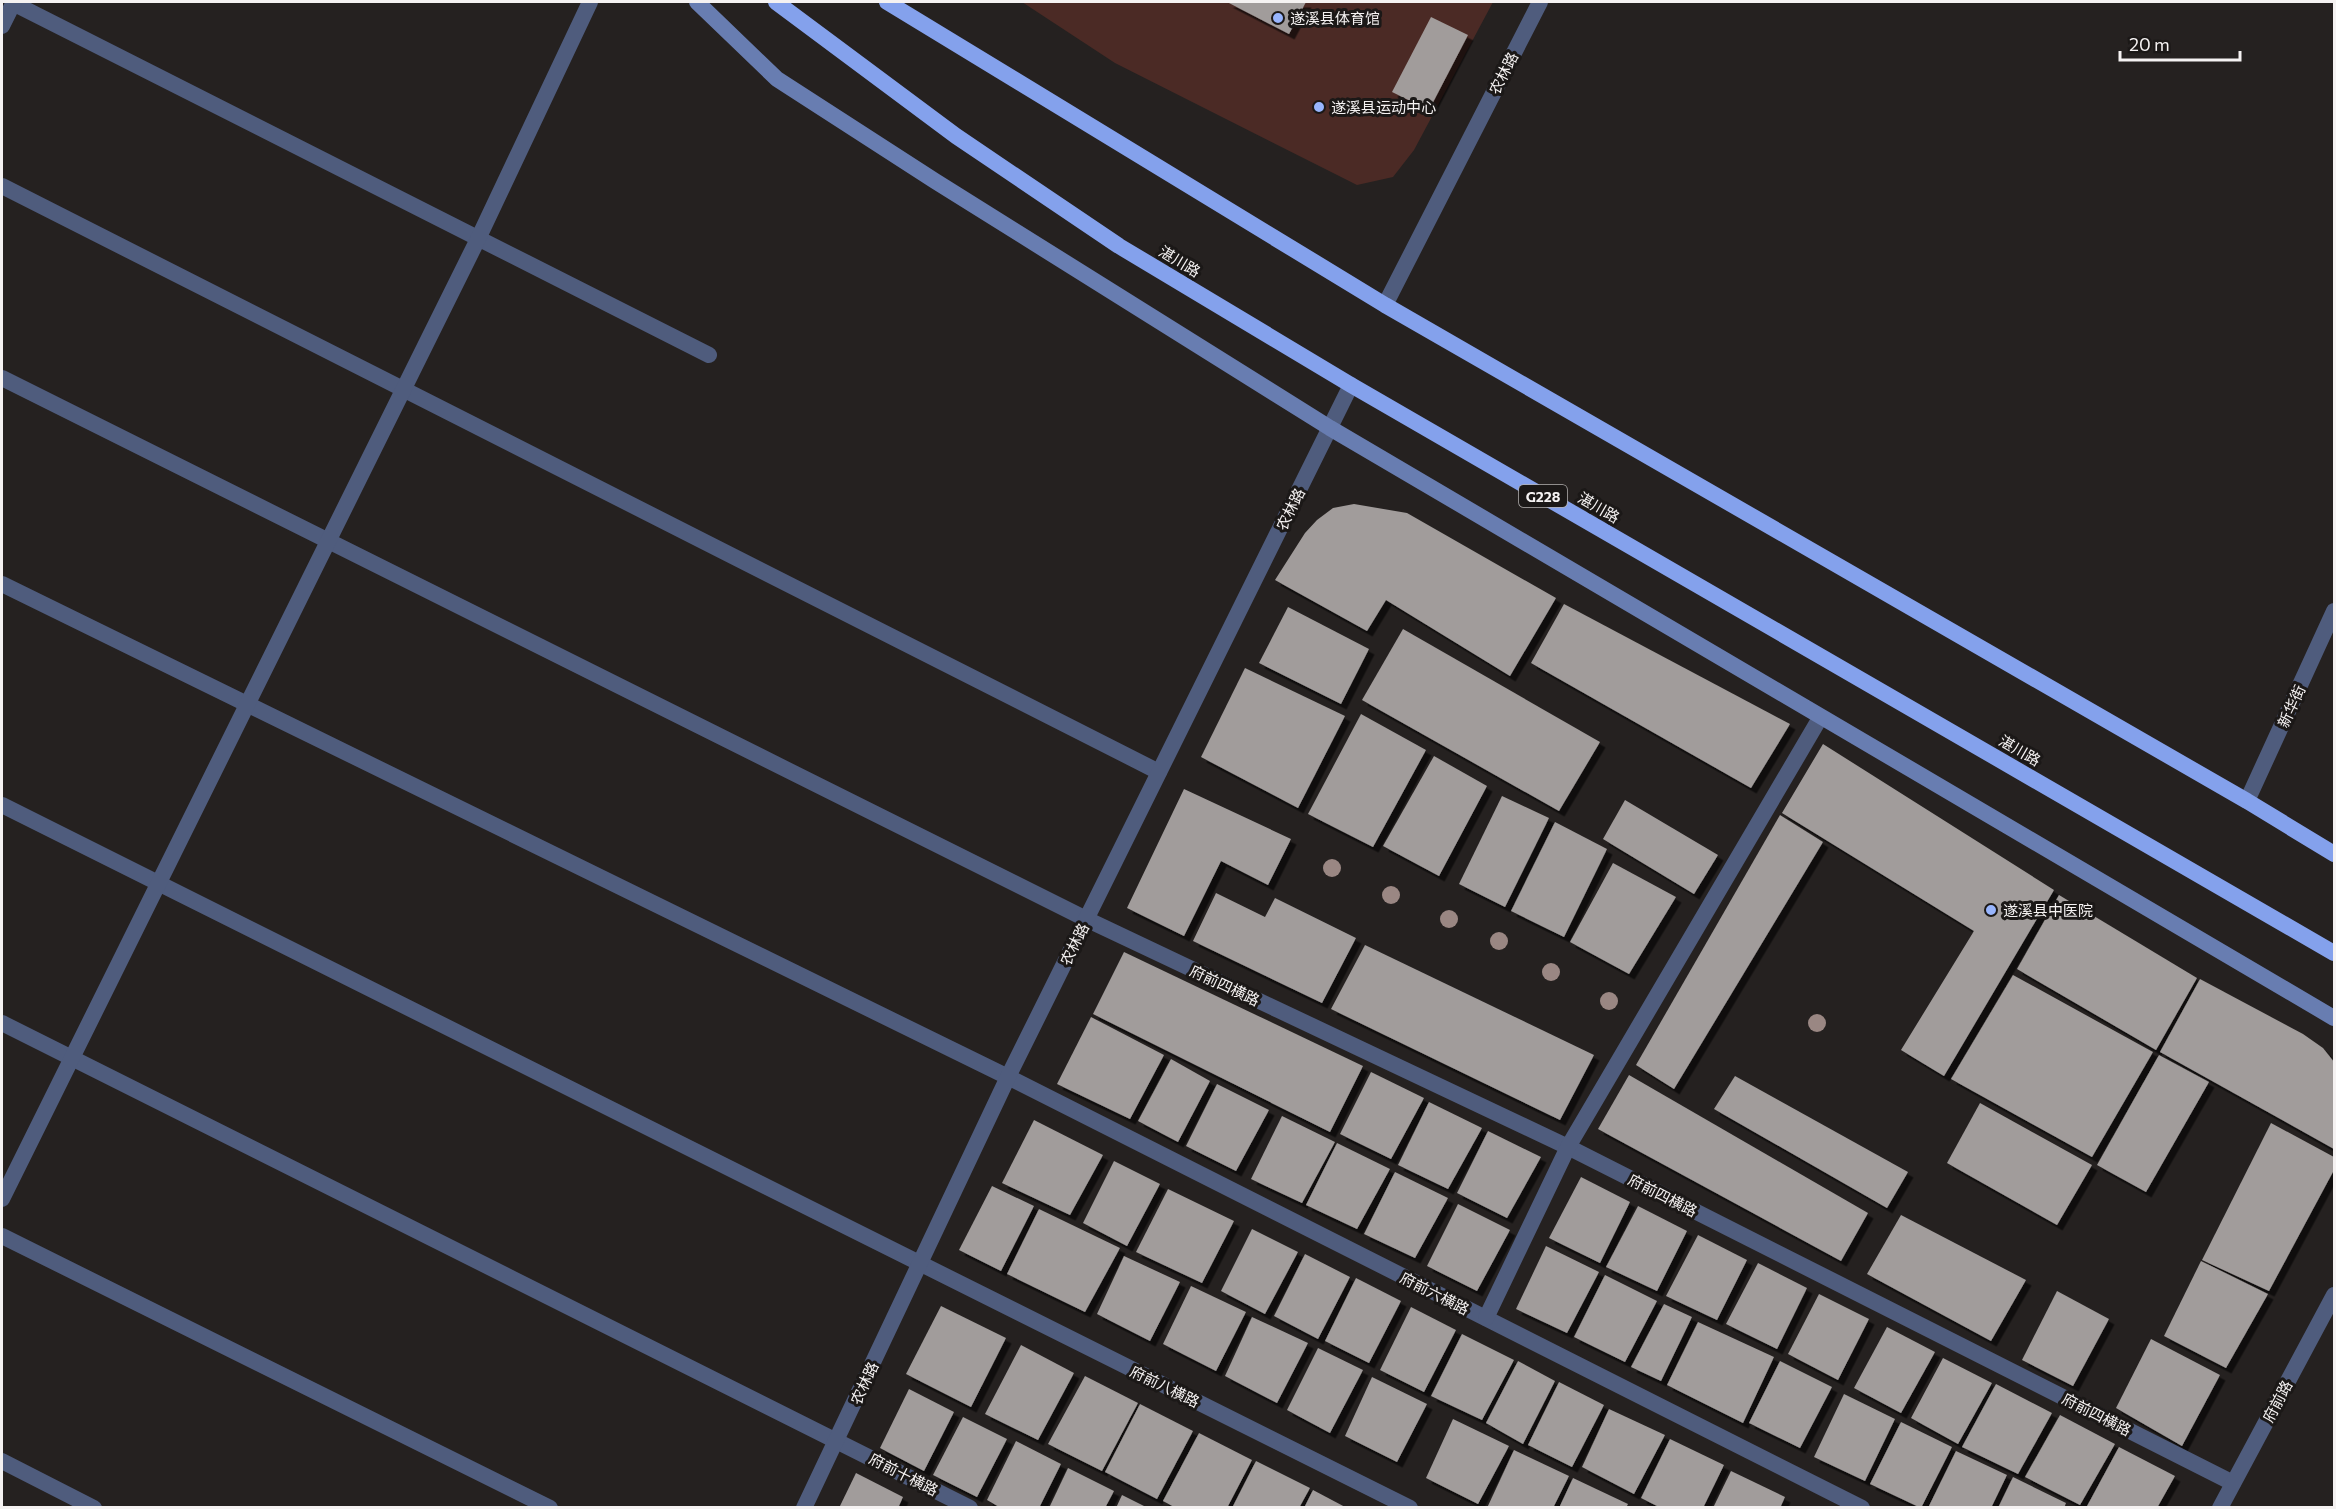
<svg xmlns="http://www.w3.org/2000/svg" width="2336" height="1509" viewBox="0 0 2336 1509" font-family="Commissioner,'Noto Sans SC',sans-serif">
	<style>
		.green { fill: #4b2a25 }
		.building { fill: #a19c9b; filter: url(#shadow) }
		.lines { fill: none; stroke-linecap: round; stroke-linejoin: round }
		.minor { stroke: #4f5c7d; stroke-width: 16 }
		.tertiary { stroke: #4f5c7d; stroke-width: 16 }
		.secondary { stroke: #687db1; stroke-width: 16 }
		.trunk { stroke: #84a1ec; stroke-width: 16 }
		.tree { fill: #9a8783 }
		.poi-dot { fill: #98b5fd; stroke: #1b1817; stroke-width: 2 }
		.labels { text-anchor: middle; dominant-baseline: central; stroke-width: 6; stroke-linejoin: round; paint-order: stroke }
		.shield { fill: #1b1817; stroke: #b4b1b0; stroke-width: 1.5 }
		.shield-label { font-size: 14px; font-weight: bold; fill: #f5f2f2 }
		.poi-label { font-size: 15px; fill: #f5f2f2; stroke: #1b1817; text-anchor: start }
		.street-label { font-size: 15px; fill: #f5f2f2; stroke: #1b1817 }
	</style>
	<defs>
		<filter id="shadow"><feDropShadow dx="5.5" dy="5.5" stdDeviation="0" flood-color="#0009"/></filter>
	</defs>
	<rect width="100%" height="100%" fill="#252120"/>
	<!-- green -->
	<polygon class="green" points="1022,2 1493,2 1414,150 1393,177 1357,185 1115,63"/>
	<!-- building -->
	<g class="building">
		<polygon points="1227,2 1306,2 1289,34"/>
		<polygon points="1431,17 1468,35 1429,110 1392,92"/>
		<polygon points="1354,504 1407,513 1556,598 1510,676 1386,600 1367,631 1275,580 1305,533 1317,520 1333,508"/>
		<polygon points="1564,604 1790,724 1751,788 1531,663"/>
		<polygon points="1288,607 1369,649 1341,704 1259,663"/>
		<polygon points="1403,629 1600,742 1559,811 1362,700"/>
		<polygon points="1245,668 1345,716 1298,808 1201,757"/>
		<polygon points="1361,714 1426,750 1373,847 1308,814"/>
		<polygon points="1823,744 2054,890 1944,1076 1901,1050 1974,931 1782,813"/>
		<polygon points="1434,756 1487,786 1439,876 1383,846"/>
		<polygon points="1184,789 1291,839 1268,885 1221,861 1184,936 1127,908"/>
		<polygon points="1502,796 1549,818 1505,907 1459,884"/>
		<polygon points="1625,800 1718,855 1694,894 1603,839"/>
		<polygon points="1780,815 1823,842 1674,1089 1636,1065"/>
		<polygon points="1555,822 1607,849 1564,937 1511,911"/>
		<polygon points="1613,863 1676,897 1629,974 1570,942"/>
		<polygon points="1216,893 1265,917 1275,898 1356,938 1322,1003 1193,941"/>
		<polygon points="2059,895 2197,978 2156,1050 2017,969"/>
		<polygon points="1365,945 1594,1055 1560,1120 1331,1009"/>
		<polygon points="1124,952 1363,1066 1330,1132 1093,1014"/>
		<polygon points="2013,975 2153,1052 2092,1157 1951,1079"/>
		<polygon points="2200,979 2303,1034 2323,1048 2334,1062 2334,1149 2160,1052"/>
		<polygon points="1091,1017 1164,1055 1130,1119 1057,1084"/>
		<polygon points="2159,1055 2209,1082 2146,1192 2097,1165"/>
		<polygon points="1171,1059 1210,1081 1178,1142 1138,1121"/>
		<polygon points="1371,1072 1424,1098 1391,1159 1340,1134"/>
		<polygon points="1629,1075 1868,1213 1841,1261 1598,1129"/>
		<polygon points="1735,1076 1908,1172 1887,1208 1714,1109"/>
		<polygon points="1217,1084 1269,1110 1236,1171 1186,1146"/>
		<polygon points="1429,1102 1482,1128 1448,1189 1398,1165"/>
		<polygon points="1980,1103 2092,1165 2057,1225 1947,1163"/>
		<polygon points="1282,1116 1335,1142 1302,1203 1251,1179"/>
		<polygon points="1034,1120 1103,1155 1070,1215 1002,1183"/>
		<polygon points="2271,1123 2334,1157 2334,1170 2269,1291 2202,1260"/>
		<polygon points="1488,1131 1541,1157 1507,1218 1457,1193"/>
		<polygon points="1337,1143 1390,1169 1357,1229 1306,1205"/>
		<polygon points="1114,1161 1160,1184 1127,1246 1083,1223"/>
		<polygon points="1395,1172 1448,1198 1415,1258 1364,1234"/>
		<polygon points="1581,1177 1630,1202 1600,1263 1549,1238"/>
		<polygon points="992,1186 1034,1206 1001,1271 959,1250"/>
		<polygon points="1168,1189 1234,1221 1202,1283 1136,1252"/>
		<polygon points="1458,1204 1510,1230 1477,1291 1427,1266"/>
		<polygon points="1638,1206 1687,1231 1657,1291 1606,1267"/>
		<polygon points="1039,1209 1120,1248 1085,1312 1007,1274"/>
		<polygon points="1901,1215 2026,1280 1991,1341 1867,1274"/>
		<polygon points="1252,1229 1298,1252 1265,1314 1221,1291"/>
		<polygon points="1698,1235 1747,1260 1717,1320 1666,1296"/>
		<polygon points="1546,1246 1599,1272 1567,1333 1516,1309"/>
		<polygon points="1305,1254 1350,1277 1318,1339 1274,1316"/>
		<polygon points="1124,1256 1180,1282 1150,1341 1097,1314"/>
		<polygon points="2201,1261 2268,1294 2226,1368 2164,1336"/>
		<polygon points="1758,1263 1807,1288 1777,1349 1726,1324"/>
		<polygon points="1605,1275 1657,1301 1625,1362 1574,1337"/>
		<polygon points="1356,1278 1401,1301 1369,1363 1325,1341"/>
		<polygon points="1191,1286 1246,1312 1216,1371 1163,1344"/>
		<polygon points="2057,1291 2109,1319 2073,1386 2022,1360"/>
		<polygon points="1819,1294 1869,1319 1838,1380 1788,1354"/>
		<polygon points="1664,1304 1692,1317 1661,1381 1631,1367"/>
		<polygon points="941,1306 1006,1338 971,1407 906,1374"/>
		<polygon points="1411,1307 1456,1330 1424,1392 1380,1370"/>
		<polygon points="1252,1317 1308,1343 1277,1403 1225,1376"/>
		<polygon points="1698,1322 1774,1357 1743,1423 1667,1385"/>
		<polygon points="1887,1327 1935,1352 1901,1413 1854,1388"/>
		<polygon points="1462,1334 1514,1360 1482,1420 1431,1396"/>
		<polygon points="2151,1339 2220,1375 2182,1446 2116,1408"/>
		<polygon points="1021,1345 1074,1373 1038,1440 985,1414"/>
		<polygon points="1318,1348 1363,1370 1330,1433 1287,1410"/>
		<polygon points="1943,1358 1992,1383 1958,1444 1911,1418"/>
		<polygon points="1518,1361 1555,1381 1523,1444 1486,1423"/>
		<polygon points="1780,1361 1832,1387 1800,1448 1749,1423"/>
		<polygon points="1085,1376 1138,1403 1102,1471 1048,1444"/>
		<polygon points="1372,1377 1427,1404 1397,1462 1345,1436"/>
		<polygon points="1559,1382 1604,1405 1572,1467 1528,1445"/>
		<polygon points="1996,1384 2052,1413 2018,1474 1962,1447"/>
		<polygon points="909,1389 954,1412 924,1471 880,1448"/>
		<polygon points="1844,1394 1895,1419 1865,1481 1814,1457"/>
		<polygon points="1140,1404 1193,1431 1157,1499 1105,1472"/>
		<polygon points="1609,1409 1665,1435 1634,1494 1582,1467"/>
		<polygon points="2060,1415 2115,1444 2080,1505 2025,1477"/>
		<polygon points="963,1417 1007,1439 977,1497 933,1475"/>
		<polygon points="1453,1419 1509,1446 1478,1504 1426,1478"/>
		<polygon points="1901,1422 1952,1447 1921,1508 1870,1484"/>
		<polygon points="1199,1433 1252,1460 1227,1508 1176,1508 1163,1501"/>
		<polygon points="1670,1439 1724,1465 1703,1508 1661,1508 1641,1498"/>
		<polygon points="1016,1441 1061,1464 1039,1508 1001,1508 987,1500"/>
		<polygon points="2119,1447 2175,1476 2157,1508 2086,1508"/>
		<polygon points="1514,1450 1569,1476 1553,1508 1487,1508"/>
		<polygon points="1956,1451 2007,1475 1991,1508 1928,1508"/>
		<polygon points="1256,1461 1310,1488 1299,1508 1232,1508"/>
		<polygon points="1068,1468 1114,1491 1105,1508 1049,1508"/>
		<polygon points="1731,1471 1785,1497 1780,1508 1713,1508"/>
		<polygon points="856,1473 903,1497 898,1508 839,1508"/>
		<polygon points="2013,1477 2066,1503 2064,1508 1998,1508"/>
		<polygon points="1573,1478 1628,1504 1626,1508 1559,1508"/>
		<polygon points="1313,1490 1347,1508 1304,1508"/>
		<polygon points="1122,1495 1148,1508 1116,1508"/>
	</g>
	<g class="lines">
		<!-- minor -->
		<g class="minor">
			<polyline points="13,3 709,355"/>
			<polyline points="2,26 14,2"/>
			<polyline points="2,186 1159,772"/>
			<polyline points="2,378 1086,919 1568,1147 2233,1483"/>
			<polyline points="2,584 1008,1077 1862,1508"/>
			<polyline points="2247,801 2334,611"/>
			<polyline points="2,805 1410,1508"/>
			<polyline points="2,1023 970,1508"/>
			<polyline points="2,1199 478,239 590,2"/>
			<polyline points="2,1236 550,1508"/>
			<polyline points="1486,1318 1568,1147 1820,718"/>
			<polyline points="2,1461 94,1508"/>
			<polyline points="2220,1508 2334,1295"/>
		</g>
		<!-- tertiary -->
		<g class="tertiary">
			<polyline points="1385,305 1540,2"/>
			<polyline points="804,1508 1008,1077 1351,385"/>
		</g>
		<!-- secondary -->
		<polyline class="secondary" points="697,2 777,79 935,181 1330,428 2334,1018"/>
		<!-- trunk -->
		<g class="trunk">
			<polyline points="776,2 956,136 1119,246 1351,385 2334,953"/>
			<polyline points="887,2 1385,305 2247,801 2334,854"/>
		</g>
	</g>
	<!-- trees -->
	<g class="tree">
		<circle cx="1332" cy="868" r="9"/>
		<circle cx="1391" cy="895" r="9"/>
		<circle cx="1449" cy="919" r="9"/>
		<circle cx="1499" cy="941" r="9"/>
		<circle cx="1551" cy="972" r="9"/>
		<circle cx="1609" cy="1001" r="9"/>
		<circle cx="1817" cy="1023" r="9"/>
	</g>
	<!-- markers -->
	<g class="poi-dot">
		<circle cx="1278" cy="18" r="6"/>
		<circle cx="1319" cy="107" r="6"/>
		<circle cx="1991" cy="910" r="6"/>
	</g>
	<g class="labels">
		<!-- shield labels -->
		<rect class="shield" x="1519" y="485" width="48" height="22" rx="4.5"/>
		<g class="shield-label">
			<text x="1543" y="496">G228</text>
		</g>
		<!-- poi labels -->
		<g class="poi-label">
			<text x="1290" y="18">遂溪县体育馆</text>
			<text x="1331" y="107">遂溪县运动中心</text>
			<text x="2003" y="910">遂溪县中医院</text>
		</g>
		<!-- street labels -->
		<g class="street-label">
			<text transform="translate(1503 73) rotate(-63)">农林路</text>
			<text transform="translate(1180 261) rotate(31)">湛川路</text>
			<text transform="translate(1599 507) rotate(30)">湛川路</text>
			<text transform="translate(1290 509) rotate(-64)">农林路</text>
			<text transform="translate(2291 706) rotate(-65)">新华街</text>
			<text transform="translate(2020 750) rotate(30)">湛川路</text>
			<text transform="translate(1074 944) rotate(-64)">农林路</text>
			<text transform="translate(1225 985) rotate(25)">府前四横路</text>
			<text transform="translate(1663 1195) rotate(27)">府前四横路</text>
			<text transform="translate(1435 1293) rotate(27)">府前六横路</text>
			<text transform="translate(864 1383) rotate(-65)">农林路</text>
			<text transform="translate(1165 1386) rotate(26)">府前八横路</text>
			<text transform="translate(2277 1401) rotate(-62)">府前路</text>
			<text transform="translate(2097 1414) rotate(27)">府前四横路</text>
			<text transform="translate(904 1474) rotate(27)">府前十横路</text>
		</g>
	</g>
	<!-- border -->
	<rect width="2336" height="1509" fill="none" stroke="#f5f2f2" stroke-width="6"/>
	<!-- scale -->
	<path d="M2120 51v9h120v-9" fill="none" stroke="#f5f2f2" stroke-width="3"/>
	<text x="2129" y="51" font-size="18" fill="#f5f2f2" stroke="#1b1817" stroke-width="4.5" paint-order="stroke">20 m</text>
</svg>
